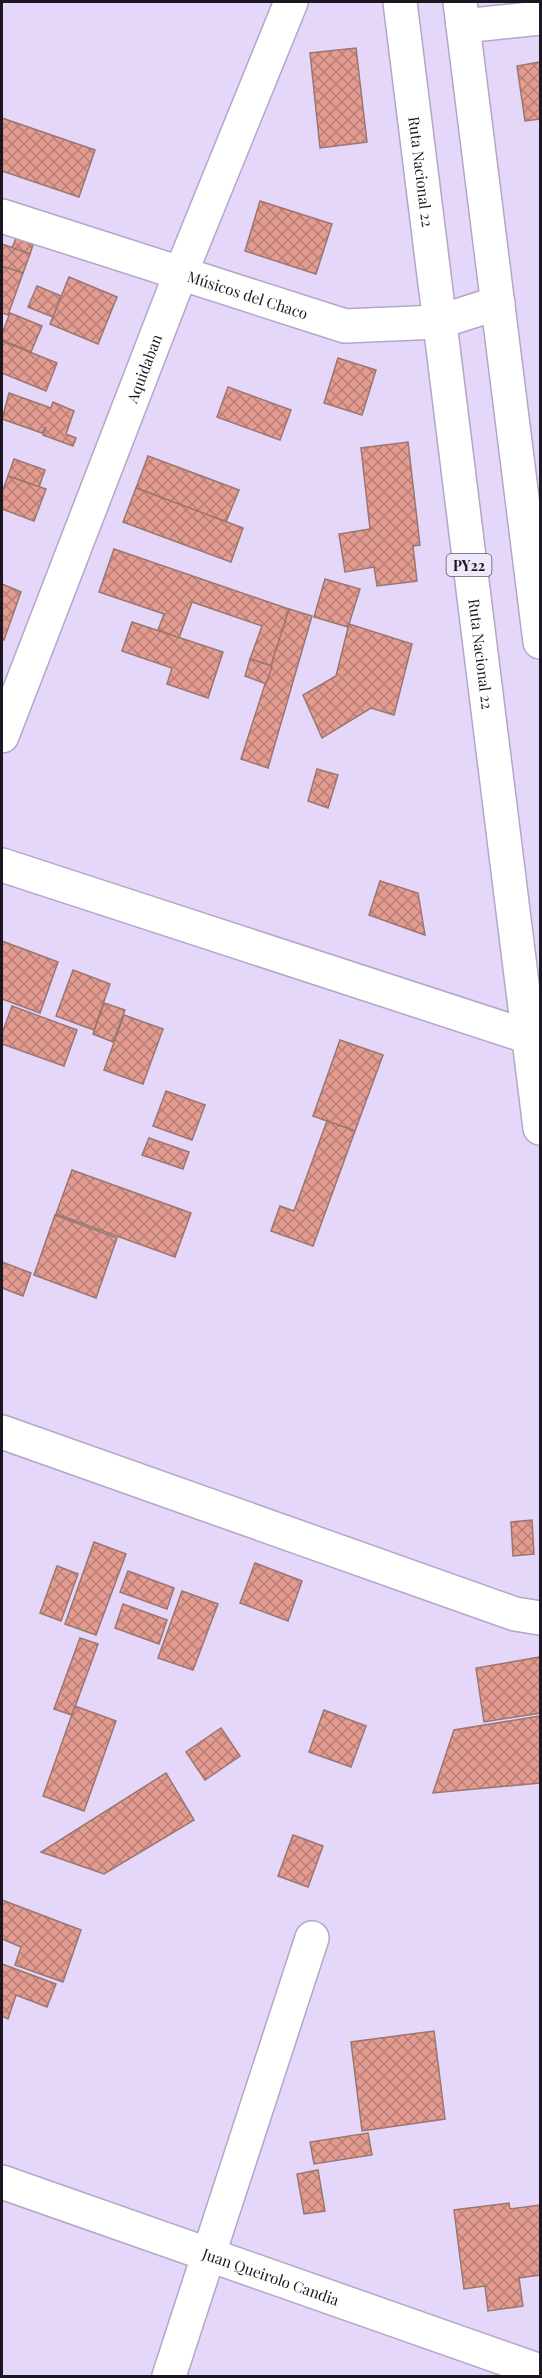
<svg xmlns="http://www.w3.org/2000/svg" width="542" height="2378" viewBox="0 0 542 2378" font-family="'Playfair Display',serif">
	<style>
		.building { fill: url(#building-cross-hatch); stroke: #9b7670; stroke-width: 1.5 }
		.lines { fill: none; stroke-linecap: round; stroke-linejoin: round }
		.minor-casing { stroke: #b3a6c7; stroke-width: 36 }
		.highway-casing { stroke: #b3a6c7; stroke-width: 36 }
		.minor { stroke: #fff; stroke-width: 33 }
		.highway { stroke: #fff; stroke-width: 33 }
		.labels { text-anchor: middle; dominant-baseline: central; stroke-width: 4.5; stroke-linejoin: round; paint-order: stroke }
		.shield { fill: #efe7fc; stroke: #5b5563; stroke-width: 1.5 }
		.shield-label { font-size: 14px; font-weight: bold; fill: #1b1622 }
		.street-label { font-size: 15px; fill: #1b1622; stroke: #efe7fc }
	</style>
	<defs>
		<pattern id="building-cross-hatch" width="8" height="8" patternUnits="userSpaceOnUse" patternTransform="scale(1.5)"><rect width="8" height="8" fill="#e49c91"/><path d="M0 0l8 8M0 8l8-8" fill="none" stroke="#b87e76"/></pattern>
	</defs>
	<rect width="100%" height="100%" fill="#e4d7f9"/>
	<!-- building -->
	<g class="building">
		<polygon points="356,48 367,142 320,148 310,53"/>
		<polygon points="540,62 540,119 525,121 517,66"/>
		<polygon points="2,118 95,150 79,197 2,171"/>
		<polygon points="260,201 332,224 316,274 245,251"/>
		<polygon points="18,233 35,239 30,254 12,248"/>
		<polygon points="2,244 30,254 23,273 2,266"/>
		<polygon points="2,266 23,273 8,315 2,313"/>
		<polygon points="69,277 117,297 98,344 50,324"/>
		<polygon points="37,286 61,296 53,317 28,307"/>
		<polygon points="10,313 42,326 31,352 2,340 2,334"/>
		<polygon points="2,341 57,363 46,391 2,373"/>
		<polygon points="338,358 376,370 362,415 324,403"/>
		<polygon points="228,387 291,410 280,440 217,417"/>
		<polygon points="9,393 51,408 53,402 74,411 66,434 76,438 73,446 43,435 46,427 42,433 2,419"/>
		<polygon points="408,442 420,545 413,546 417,581 377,586 374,567 345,572 339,534 370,529 361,448"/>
		<polygon points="148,456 239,490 226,522 136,488"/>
		<polygon points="14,459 45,470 39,487 8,476"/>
		<polygon points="8,476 46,489 34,521 2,509 2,493"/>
		<polygon points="136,488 243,528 231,562 123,522"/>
		<polygon points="114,549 289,609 272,666 250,659 262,626 192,602 179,638 158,630 164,614 99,592"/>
		<polygon points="325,579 360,589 348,627 314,617"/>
		<polygon points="2,584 21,592 4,640 2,639"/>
		<polygon points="289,609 312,616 268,768 241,759"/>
		<polygon points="132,622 223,652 208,698 167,684 172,668 122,651"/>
		<polygon points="349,624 412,644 394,715 371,708 322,738 303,695 336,676"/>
		<polygon points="250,659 272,666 266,684 245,676"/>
		<polygon points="317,769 338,775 328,808 308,801"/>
		<polygon points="380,881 418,893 425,935 369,915"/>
		<polygon points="2,941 58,962 40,1013 2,999"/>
		<polygon points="73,970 110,984 94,1030 56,1016"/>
		<polygon points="104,1003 125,1010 113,1042 93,1034"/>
		<polygon points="12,1006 77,1030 64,1066 2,1044 2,1034"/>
		<polygon points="124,1015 163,1029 143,1084 104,1070"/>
		<polygon points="340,1040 383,1055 355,1131 313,1116"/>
		<polygon points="166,1091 205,1105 192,1140 153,1126"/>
		<polygon points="327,1121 355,1131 313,1246 271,1231 280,1206 294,1211"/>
		<polygon points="149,1138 189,1152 183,1169 142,1155"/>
		<polygon points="72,1170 191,1213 175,1257 56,1214"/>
		<polygon points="55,1215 117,1238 96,1298 34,1275"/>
		<polygon points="2,1262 31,1273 23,1296 2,1288"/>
		<polygon points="532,1520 534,1554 513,1556 511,1522"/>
		<polygon points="94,1542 126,1554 96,1635 65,1624"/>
		<polygon points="255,1563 302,1581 288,1621 240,1603"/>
		<polygon points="57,1566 78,1574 61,1621 40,1613"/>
		<polygon points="128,1571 174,1588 167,1609 120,1592"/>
		<polygon points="182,1591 218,1604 193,1670 158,1658"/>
		<polygon points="123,1604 167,1620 159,1644 115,1628"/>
		<polygon points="80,1638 98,1644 72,1715 54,1709"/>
		<polygon points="540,1657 540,1713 484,1722 476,1668"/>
		<polygon points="75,1706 116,1721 84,1811 43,1796"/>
		<polygon points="324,1710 366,1726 351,1767 309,1752"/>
		<polygon points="540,1716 540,1783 433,1793 454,1730"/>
		<polygon points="221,1728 240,1756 205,1780 186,1752"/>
		<polygon points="166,1773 194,1820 104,1874 41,1852"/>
		<polygon points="293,1835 323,1846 308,1887 278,1876"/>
		<polygon points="2,1900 81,1930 63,1982 15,1965 21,1947 2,1939"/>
		<polygon points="2,1964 56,1984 47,2007 16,1995 8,2019 2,2016"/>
		<polygon points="434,2031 445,2119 362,2131 351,2042"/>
		<polygon points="368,2133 372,2155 314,2164 310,2142"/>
		<polygon points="318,2170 325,2211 304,2214 297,2174"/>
		<polygon points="509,2203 510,2209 540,2205 540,2275 519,2278 523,2306 488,2311 485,2286 464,2289 454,2210"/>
	</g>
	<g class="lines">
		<defs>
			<g id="minor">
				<polyline points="463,26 540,18"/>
				<path id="s1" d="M2 216 345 326 438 322 498 303"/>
				<path id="s2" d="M2 736 180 275 291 2"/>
				<polyline points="2,865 529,1037 540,1034"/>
				<polyline points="2,1432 515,1614 540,1618"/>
				<path id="s3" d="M2 2182 540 2371"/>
				<polyline points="169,2376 312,1938"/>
			</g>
			<g id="highway">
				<path id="s4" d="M400 2 540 1128"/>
				<polyline points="460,2 540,642"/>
			</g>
		</defs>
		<!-- minor casing -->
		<use href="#minor" class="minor-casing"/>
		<!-- highway casing -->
		<use href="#highway" class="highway-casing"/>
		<!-- minor -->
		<use href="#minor" class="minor"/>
		<!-- highway -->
		<use href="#highway" class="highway"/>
	</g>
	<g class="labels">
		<!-- shield labels -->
		<rect class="shield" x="446.5" y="554" width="45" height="22" rx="4.5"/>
		<g class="shield-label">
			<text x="469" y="565">PY22</text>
		</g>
		<!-- street labels -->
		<g class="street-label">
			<text stroke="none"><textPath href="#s4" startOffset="171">Ruta Nacional 22</textPath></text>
			<text stroke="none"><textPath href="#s1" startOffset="258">Músicos del Chaco</textPath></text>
			<text stroke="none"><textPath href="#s2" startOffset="394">Aquidaban</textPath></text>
			<text stroke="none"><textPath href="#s4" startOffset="657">Ruta Nacional 22</textPath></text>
			<text stroke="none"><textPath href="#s3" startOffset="285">Juan Queirolo Candia</textPath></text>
		</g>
	</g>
	<!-- border -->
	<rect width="542" height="2378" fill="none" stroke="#1b1622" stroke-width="6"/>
</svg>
